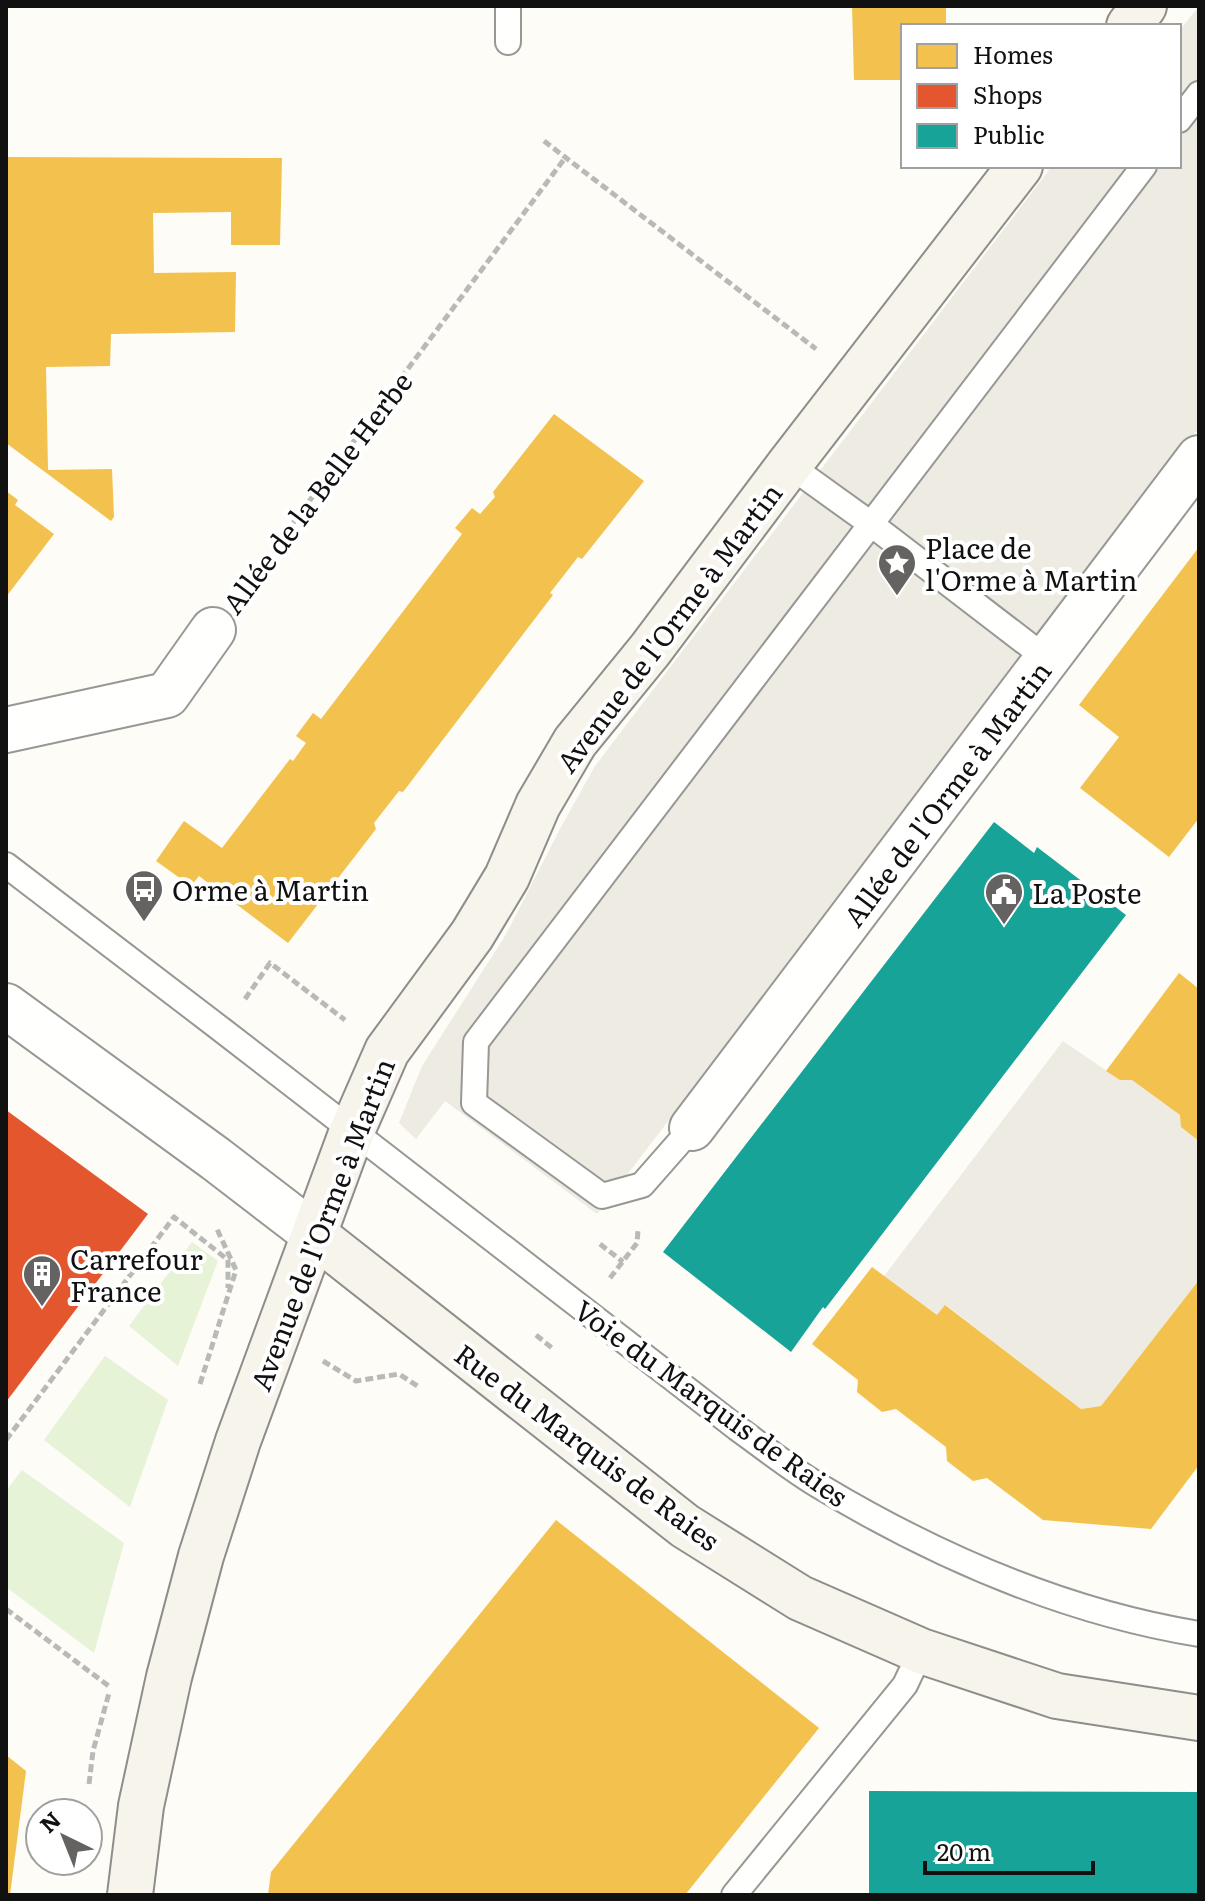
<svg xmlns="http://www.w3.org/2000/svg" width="1205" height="1901" viewBox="0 0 1205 1901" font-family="Literata,serif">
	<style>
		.green { fill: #e7f3d7 }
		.plaza { fill: #edebe2 }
		.homes { fill: #f2c14e }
		.shops { fill: #e4572e }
		.public { fill: #17a398 }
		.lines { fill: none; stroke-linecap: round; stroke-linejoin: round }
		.service-casing { stroke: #979795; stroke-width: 28 }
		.minor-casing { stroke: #979795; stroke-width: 48 }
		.secondary-casing { stroke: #8e8d8b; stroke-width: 48 }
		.path { stroke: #b9b9b8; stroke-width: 5; stroke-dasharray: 8 4; stroke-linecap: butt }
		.service { stroke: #fffffe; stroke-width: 24 }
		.minor { stroke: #fffffe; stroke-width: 44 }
		.secondary { stroke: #f6f4eb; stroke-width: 44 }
		.labels { text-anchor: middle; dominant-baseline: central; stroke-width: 8; stroke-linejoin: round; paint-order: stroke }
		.street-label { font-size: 28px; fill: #111; stroke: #fff }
		.poi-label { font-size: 28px; fill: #111; stroke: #fff; text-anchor: start }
	</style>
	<rect width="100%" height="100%" fill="#fdfcf7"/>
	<!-- green -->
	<g class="green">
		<polygon points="192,1242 218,1261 178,1366 129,1326"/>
		<polygon points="105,1356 168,1400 130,1507 44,1440"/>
		<polygon points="22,1470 124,1543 94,1653 6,1587 6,1491"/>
	</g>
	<!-- plaza -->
	<g class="plaza">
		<polygon points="1199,6 1199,428 597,1214 445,1101 416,1139 399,1123 422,1066 505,936 561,827 595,766 1052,166 1179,166 1179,31"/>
		<polygon points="1063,1041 1120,1080 1132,1080 1180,1115 1199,1141 1199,1280 1101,1406 1081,1409 946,1305 937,1315 884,1276"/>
	</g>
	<!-- homes -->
	<g class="homes">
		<polygon points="852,6 946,6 946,26 903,26 903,80 854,80"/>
		<polygon points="6,157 282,158 280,245 231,245 231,212 153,213 154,273 236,272 235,332 111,334 110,366 46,367 48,470 112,469 114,517 111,521 6,443"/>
		<polygon points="554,414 644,481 582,559 578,557 550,593 553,595 403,792 399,791 374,823 376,829 288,943 199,876 191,886 156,861 184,821 222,848 290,759 293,761 306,743 296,736 313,713 321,719 462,534 455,528 472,508 480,514 495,497 493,492"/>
		<polygon points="6,491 18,500 15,505 54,534 6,597"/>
		<polygon points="1199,547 1199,818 1169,857 1080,788 1119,737 1079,705"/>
		<polygon points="1179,973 1199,989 1199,1141 1181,1127 1180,1115 1132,1080 1120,1080 1106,1071"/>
		<polygon points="872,1267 937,1315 945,1305 1081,1409 1101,1406 1199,1280 1199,1465 1151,1529 1043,1520 987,1478 973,1481 947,1461 946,1447 896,1409 882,1412 857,1392 858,1380 812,1344"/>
		<polygon points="556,1520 819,1728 685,1895 268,1895 271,1872"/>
		<polygon points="6,1755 26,1771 10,1895 6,1895"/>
	</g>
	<!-- shops -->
	<polygon class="shops" points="6,1110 148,1214 6,1402"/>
	<!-- public -->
	<g class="public">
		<polygon points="994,822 1034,853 1037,847 1126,915 825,1309 823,1307 791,1352 663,1252"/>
		<polygon points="869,1791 1199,1792 1199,1895 869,1895"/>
	</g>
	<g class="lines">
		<defs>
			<g id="service">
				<polyline points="508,42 508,6"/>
				<polyline points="1179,120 1199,94"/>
				<polyline points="789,465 871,524 1047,659"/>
				<path d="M6 865 222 1030 737 1428C765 1448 792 1470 821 1487 938 1557 1064 1612 1199 1634"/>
				<polyline points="692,1128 642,1185 602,1196 474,1103 476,1042 1144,166"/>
				<polyline points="734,1895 905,1685 921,1651"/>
			</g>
			<g id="minor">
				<polyline points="6,730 167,695 213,630"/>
				<polyline points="6,1006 216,1159 315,1235"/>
				<polyline points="692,1128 1199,458"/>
			</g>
			<g id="secondary">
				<polyline points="1129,26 1144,6"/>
				<polyline points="315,1235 685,1526 800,1598 921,1651 1057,1696 1199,1718"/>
				<polyline points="130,1895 141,1806 169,1677 201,1556 238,1441 352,1131 387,1051 472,935 507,877 538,805 575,742 650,650 789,465 1020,166"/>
			</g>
		</defs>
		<!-- service casing -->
		<use href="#service" class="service-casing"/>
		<!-- minor casing -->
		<use href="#minor" class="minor-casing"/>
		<!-- secondary casing -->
		<use href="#secondary" class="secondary-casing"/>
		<!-- path -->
		<g class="path">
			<polyline points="544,141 816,349"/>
			<polyline points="243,590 565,158"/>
			<polyline points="245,999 270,963 345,1020"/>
			<polyline points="600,1244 623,1262"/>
			<polyline points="610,1278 637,1243 638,1230"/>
			<polyline points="536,1335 552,1348"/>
			<polyline points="323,1361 356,1381 399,1374 419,1387"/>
			<polyline points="200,1384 236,1270 216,1227"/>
			<polyline points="6,1440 174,1217 228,1260 228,1288"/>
			<polyline points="6,1609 110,1687"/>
			<polyline points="89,1784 93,1751 109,1693"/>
		</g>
		<!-- service -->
		<use href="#service" class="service"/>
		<!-- minor -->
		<use href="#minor" class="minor"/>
		<!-- secondary -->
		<use href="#secondary" class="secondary"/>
	</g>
	<!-- icons -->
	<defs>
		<symbol id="sight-pin" viewBox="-11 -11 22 30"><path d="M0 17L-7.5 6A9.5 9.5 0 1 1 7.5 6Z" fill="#646362" stroke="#fff"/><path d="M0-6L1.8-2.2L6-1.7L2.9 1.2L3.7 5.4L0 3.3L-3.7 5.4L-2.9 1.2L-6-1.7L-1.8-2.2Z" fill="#fff"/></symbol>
		<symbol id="bus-pin" viewBox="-11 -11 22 30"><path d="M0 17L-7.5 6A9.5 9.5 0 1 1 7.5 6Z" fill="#646362" stroke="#fff"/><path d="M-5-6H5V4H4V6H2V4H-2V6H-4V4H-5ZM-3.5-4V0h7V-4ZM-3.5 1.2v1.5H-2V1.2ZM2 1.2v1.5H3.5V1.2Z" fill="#fff"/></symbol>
		<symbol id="civic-pin" viewBox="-11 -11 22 30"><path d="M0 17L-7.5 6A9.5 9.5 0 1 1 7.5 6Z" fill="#646362" stroke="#fff"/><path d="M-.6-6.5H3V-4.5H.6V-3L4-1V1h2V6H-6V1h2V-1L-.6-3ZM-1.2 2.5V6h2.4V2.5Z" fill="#fff"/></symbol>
		<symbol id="building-pin" viewBox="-11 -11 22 30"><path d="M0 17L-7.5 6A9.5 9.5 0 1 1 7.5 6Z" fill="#646362" stroke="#fff"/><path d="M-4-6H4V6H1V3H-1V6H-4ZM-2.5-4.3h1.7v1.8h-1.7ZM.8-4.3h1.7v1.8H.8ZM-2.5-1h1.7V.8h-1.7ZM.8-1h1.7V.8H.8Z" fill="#fff"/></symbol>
	</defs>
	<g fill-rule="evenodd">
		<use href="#sight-pin" x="875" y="541" width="44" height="60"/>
		<use href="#bus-pin" x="122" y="867" width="44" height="60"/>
		<use href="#civic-pin" x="982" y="870" width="44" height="60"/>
		<use href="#building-pin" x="20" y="1252" width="44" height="60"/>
	</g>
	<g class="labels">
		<!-- street labels -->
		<g class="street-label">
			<text transform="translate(316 492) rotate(-53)">Allée de la Belle Herbe</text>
			<text transform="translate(668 627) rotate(-53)">Avenue de l'Orme à Martin</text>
			<text transform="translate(946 793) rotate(-53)">Allée de l'Orme à Martin</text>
			<text transform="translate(321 1224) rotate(-69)">Avenue de l'Orme à Martin</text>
			<text transform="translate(712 1402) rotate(36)">Voie du Marquis de Raies</text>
			<text transform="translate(588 1446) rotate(37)">Rue du Marquis de Raies</text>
		</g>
		<!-- poi labels -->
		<g class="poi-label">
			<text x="925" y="547">Place de<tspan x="925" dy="32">l'Orme à Martin</tspan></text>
			<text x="172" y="889">Orme à Martin</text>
			<text x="1032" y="892">La Poste</text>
			<text x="70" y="1258">Carrefour<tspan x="70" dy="32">France</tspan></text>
		</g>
	</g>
	<!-- border -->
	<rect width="1205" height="1901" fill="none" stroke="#111111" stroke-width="16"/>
	<!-- legend -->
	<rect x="901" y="24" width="280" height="144" fill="#ffffff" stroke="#a0a0a0" stroke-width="2"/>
	<rect x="917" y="44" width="40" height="24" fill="#f2c14e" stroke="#a0a0a0" stroke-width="2"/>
	<text x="973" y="64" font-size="24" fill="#111111">Homes</text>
	<rect x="917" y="84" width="40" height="24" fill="#e4572e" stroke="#a0a0a0" stroke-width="2"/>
	<text x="973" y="104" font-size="24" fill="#111111">Shops</text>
	<rect x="917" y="124" width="40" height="24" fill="#17a398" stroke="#a0a0a0" stroke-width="2"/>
	<text x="973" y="144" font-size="24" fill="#111111">Public</text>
	<!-- north arrow -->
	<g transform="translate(64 1837) rotate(317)"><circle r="38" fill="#ffffff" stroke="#a0a0a0" stroke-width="2"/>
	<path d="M0-6L14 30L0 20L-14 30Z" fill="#646362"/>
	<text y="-12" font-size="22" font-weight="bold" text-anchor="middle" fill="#111111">N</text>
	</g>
	<!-- scale -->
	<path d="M925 1861v12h168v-12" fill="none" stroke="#111111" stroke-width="4"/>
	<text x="937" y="1861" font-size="24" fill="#111111" stroke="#ffffff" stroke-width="6" paint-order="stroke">20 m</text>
</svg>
